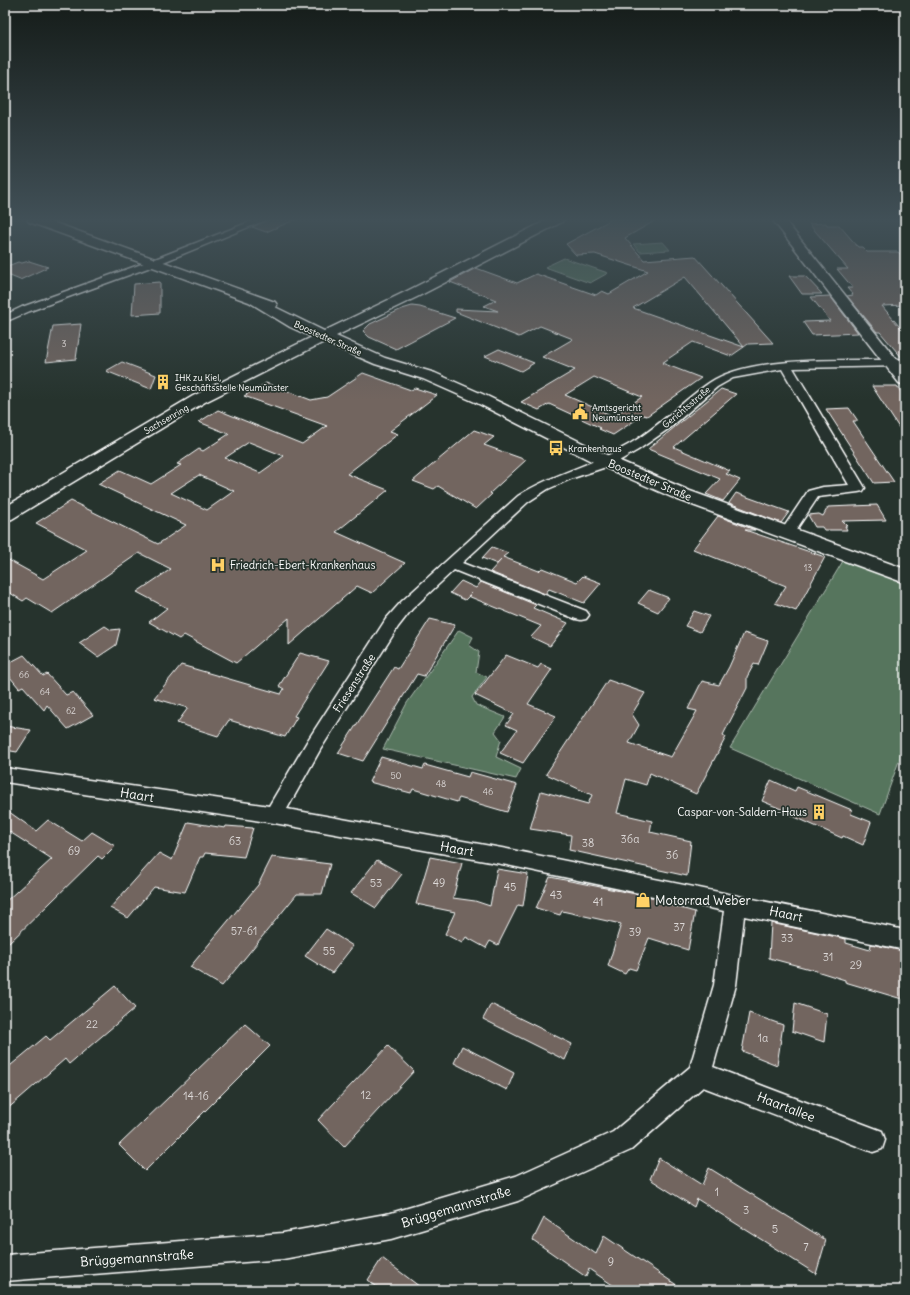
<svg xmlns="http://www.w3.org/2000/svg" width="910" height="1295" viewBox="0 0 910 1295" font-family="Delius,sans-serif">
	<style>
		.green { fill: #56745d; stroke: #aabaae }
		.building { fill: #72655f; stroke: #fff; fill-rule: evenodd }
		.lines { fill: none; stroke-linecap: round; stroke-linejoin: round }
		.street-casing { stroke: #fff; stroke-width: 3 }
		.secondary-casing { stroke: #fff; stroke-width: 3 }
		.street { fill: #26332d; fill-rule: evenodd }
		.secondary { fill: #26332d; fill-rule: evenodd }
		.labels { text-anchor: middle; dominant-baseline: central; stroke-width: 3.5; stroke-linejoin: round; paint-order: stroke }
		.far-street-label { font-size: 9px; fill: #fff; stroke: #26332d }
		.number-label { font-size: 9px; fill: #dcd8d7 }
		.far-poi-label { font-size: 9px; fill: #fff; stroke: #26332d; text-anchor: start }
		.street-label { font-size: 11px; fill: #fff; stroke: #26332d }
		.poi-label { font-size: 11px; fill: #fff; stroke: #26332d; text-anchor: start }
		.near-number-label { font-size: 11px; fill: #dcd8d7 }
		.near-street-label { font-size: 13px; fill: #fff; stroke: #26332d }
		.near-poi-label { font-size: 13px; fill: #fff; stroke: #26332d; text-anchor: start }
	</style>
	<rect width="100%" height="100%" fill="#26332d"/>
	<filter id="ink" filterUnits="userSpaceOnUse"><feTurbulence type="fractalNoise" baseFrequency=".025" numOctaves="2"/><feDisplacementMap in="SourceGraphic" scale="8" xChannelSelector="R" yChannelSelector="G"/><feConvolveMatrix kernelMatrix="1 2 1 2 8 2 1 2 1" color-interpolation-filters="sRGB"/></filter>
	<g filter="url(#ink)">
		<!-- green -->
		<g class="green">
			<polygon points="663,242 670,250 640,252 633,244"/>
			<polygon points="564,258 608,273 590,283 545,267"/>
			<polygon points="843,561 905,583 905,744 880,814 730,748"/>
			<polygon points="459,630 473,637 469,645 479,652 476,672 487,677 472,697 476,705 505,717 495,732 501,740 496,757 521,769 516,779 383,749 407,703"/>
		</g>
		<!-- building -->
		<g class="building">
			<polygon points="269,219 297,219 266,232 252,227"/>
			<path d="M612 219H658L625 238 644 260 695 256 773 343 748 344 744 347 685 277 633 308 744 347 731 356 693 342 662 363 701 378 647 416 643 415 613 435 599 429 601 428 549 404 539 410 521 402 575 370 542 357 573 339 540 326 519 337 456 312V309L498 311 484 306 496 300 450 282 476 268 517 283 536 274 596 295 602 291 609 294 648 271 595 254 576 255 566 244ZM594 377 642 397 613 416 565 395Z"/>
			<polygon points="826,223 827,225 839,225 858,247 862,247 867,252 898,252 905,259 905,305 882,306 905,333 905,358 903,359 880,332 877,332 847,296 853,295 847,288 853,288 837,269 848,269 809,224"/>
			<polygon points="29,261 48,267 20,280 5,274 5,267 18,262 22,263"/>
			<polygon points="789,276 805,276 822,294 802,294"/>
			<polygon points="160,282 160,313 132,315 134,284"/>
			<polygon points="830,296 858,333 812,335 803,322 830,321 811,297"/>
			<polygon points="412,306 420,307 455,318 396,349 369,337 363,331 370,324 402,309"/>
			<polygon points="81,324 76,359 46,362 53,326"/>
			<polygon points="499,349 534,363 521,371 485,356"/>
			<polygon points="122,362 156,375 151,389 106,371"/>
			<path d="M363 373 411 390 415 388 437 395 390 431 398 434 347 474 388 490 336 532 405 563 372 593 357 586 289 645V618L236 663 184 635 179 639 149 622 167 608 137 592 171 569 139 553 52 613 27 598 23 601 5 590V558L43 579 87 550 36 523 71 501 158 544 186 525 98 484 120 470 151 484 181 465 177 464 199 449 203 451 229 434 199 422 218 410 302 444 327 426 244 396 266 383 311 400 327 397ZM249 442 284 456 260 473 225 458ZM199 475 234 491 207 510 171 493Z"/>
			<polygon points="872,386 897,386 905,398 905,437"/>
			<polygon points="721,389 736,394 674,447 730,471 726,474 740,480 723,501 706,494 720,479 648,449"/>
			<polygon points="849,408 858,421 853,421 894,482 874,483 826,409"/>
			<polygon points="474,430 494,437 484,445 526,460 490,493 492,494 476,509 438,486 434,489 413,481"/>
			<polygon points="736,493 789,512 781,523 729,503"/>
			<polygon points="877,505 886,520 842,521 847,526 845,526 847,530 824,530 822,527 815,527 808,515 819,514 823,516 828,507"/>
			<polygon points="718,516 755,530 745,530 825,557 796,611 775,603 786,586 693,549"/>
			<polygon points="492,547 508,553 503,557 539,571 542,568 577,582 583,576 601,583 584,603 549,589 545,594 490,572 501,560 497,564 482,558"/>
			<polygon points="461,581 476,588 481,582 536,605 533,608 568,623 550,646 531,637 541,626 468,596 472,593 465,600 450,593"/>
			<polygon points="649,590 669,598 658,612 638,603"/>
			<polygon points="694,611 709,616 700,632 685,626"/>
			<polygon points="430,619 455,625 424,676 417,674 363,761 338,753 394,667 398,669"/>
			<polygon points="105,626 111,630 120,629 116,645 98,657 79,643"/>
			<polygon points="744,633 768,641 758,665 754,664 747,677 747,688 723,735 726,737 696,794 650,773 646,785 626,779 617,813 652,821 650,832 691,841 687,876 569,850 571,835 530,829 541,791 588,804 592,795 546,774 608,680 645,693 632,714 639,725 629,743 671,757 697,711 688,709 702,681 719,685 729,667"/>
			<polygon points="300,653 329,661 294,716 297,717 285,737 229,720 218,736 177,723 188,708 154,698 181,665 281,694 284,689 279,686"/>
			<polygon points="24,655 43,676 47,674 66,695 73,692 93,715 68,729 47,705 44,710 23,686 19,688 5,671 5,665"/>
			<polygon points="506,655 538,668 541,664 552,669 528,704 556,716 523,763 500,753 517,730 506,725 514,714 475,695"/>
			<polygon points="5,726 31,730 17,752 5,750"/>
			<polygon points="381,757 423,769 425,765 468,777 470,772 517,785 507,812 459,798 457,802 413,789 411,793 369,782"/>
			<polygon points="771,780 795,791 797,787 852,810 851,814 871,822 863,845 843,836 842,838 786,813 786,811 762,801"/>
			<polygon points="5,809 36,831 48,820 82,841 92,832 115,846 102,859 98,856 5,947 5,902 52,859 5,829"/>
			<polygon points="188,822 225,828 226,826 253,828 244,857 205,853 203,857 200,857 185,892 154,887 128,918 110,908 159,853 172,860"/>
			<polygon points="272,857 330,864 322,894 297,894 222,986 190,967 258,885"/>
			<polygon points="430,857 462,863 453,898 475,901 490,906 497,869 528,874 523,906 518,905 498,945 490,941 486,948 466,937 462,943 445,934 455,912 416,904"/>
			<polygon points="377,860 402,874 376,908 351,893"/>
			<polygon points="550,877 656,898 655,901 695,912 688,950 649,938 636,970 629,968 625,974 608,966 621,924 562,911 560,915 536,908"/>
			<polygon points="771,923 846,939 846,943 870,950 871,944 903,951 902,999 845,982 845,980 810,969 769,958"/>
			<polygon points="326,929 353,946 332,973 305,956"/>
			<polygon points="115,986 135,1008 69,1064 65,1059 5,1111 5,1070 46,1036 50,1040"/>
			<polygon points="795,1003 827,1014 824,1042 792,1031"/>
			<polygon points="491,1004 572,1044 565,1060 483,1019"/>
			<polygon points="749,1013 783,1025 777,1065 742,1051"/>
			<polygon points="245,1024 270,1046 145,1171 119,1145"/>
			<polygon points="388,1046 414,1071 344,1147 318,1120"/>
			<polygon points="462,1046 514,1073 507,1090 454,1063"/>
			<polygon points="659,1158 702,1185 709,1168 826,1240 816,1274 697,1199 694,1207 650,1179"/>
			<polygon points="544,1218 596,1254 604,1236 684,1290 620,1290 589,1269 586,1277 533,1240"/>
			<polygon points="382,1258 424,1290 381,1290 368,1280"/>
		</g>
		<g class="lines">
			<defs>
				<g id="street">
					<polygon points="257,219 268,219 156,265 30,311 5,322 5,315 22,307 150,261"/>
					<path d="M905 360V366L793 368 865 488 863 491 858 492 818 497 792 536H782L780 533 808 491 823 487 849 485 782 369 733 378 717 387 671 427 638 450 612 465 573 478 548 489 528 502 462 563 586 611 589 615 586 619 581 620 576 619 454 570 412 609 398 627 320 750 287 809 507 849 905 930V950L744 916 736 985 713 1067 882 1131 885 1140 882 1149 873 1152 703 1087 631 1150 518 1201 391 1239 283 1259 5 1281V1255L283 1233 391 1213 516 1176 613 1132 690 1067 714 985 724 911 507 865 274 823 5 782V768L269 806 308 740 386 619 402 601 518 496C554 473 591 466 628 445 658 428 681 402 709 383 751 354 853 361 905 360Z"/>
				</g>
				<g id="secondary">
					<polygon points="27,219 44,219 275,302 277,305 275,307 324,331 407,291 549,219 564,219 562,222 417,297 336,336 385,358 435,373 487,396 613,458 690,491 905,569 905,583 676,499 601,466 475,402 423,379 375,364 324,342 205,402 12,519 5,521 5,507 193,396 312,337 290,327 249,302 29,222"/>
					<polygon points="772,219 784,219 905,370 905,385 899,383"/>
				</g>
			</defs>
			<!-- street casing -->
			<use href="#street" class="street-casing"/>
			<!-- secondary casing -->
			<use href="#secondary" class="secondary-casing"/>
			<!-- street -->
			<use href="#street" class="street"/>
			<!-- secondary -->
			<use href="#secondary" class="secondary"/>
		</g>
	</g>
	<!-- sky -->
	<linearGradient id="sky" x2="0" y2="1"><stop stop-color="#151c19"/><stop offset="0.55" stop-color="#415057"/><stop offset="1" stop-color="#415057" stop-opacity="0"/></linearGradient>
	<rect width="910" height="400" fill="url(#sky)"/>
	<!-- icons -->
	<defs>
		<symbol id="building-bare" viewBox="-9 -9 18 18"><path d="M-4-6H4V6H1V3H-1V6H-4ZM-2.5-4.3h1.7v1.8h-1.7ZM.8-4.3h1.7v1.8H.8ZM-2.5-1h1.7V.8h-1.7ZM.8-1h1.7V.8H.8Z" fill="#ffd166" stroke="#26332d" stroke-width="2.5" paint-order="stroke"/></symbol>
		<symbol id="civic-bare" viewBox="-9 -9 18 18"><path d="M-.6-6.5H3V-4.5H.6V-3L4-1V1h2V6H-6V1h2V-1L-.6-3ZM-1.2 2.5V6h2.4V2.5Z" fill="#ffd166" stroke="#26332d" stroke-width="2.5" paint-order="stroke"/></symbol>
		<symbol id="bus-bare" viewBox="-9 -9 18 18"><path d="M-5-6H5V4H4V6H2V4H-2V6H-4V4H-5ZM-3.5-4V0h7V-4ZM-3.5 1.2v1.5H-2V1.2ZM2 1.2v1.5H3.5V1.2Z" fill="#ffd166" stroke="#26332d" stroke-width="2.5" paint-order="stroke"/></symbol>
		<symbol id="hospital-bare" viewBox="-9 -9 18 18"><path d="M-5-5h3v3.5h4V-5h3V5h-3V1.5h-4V5h-3Z" fill="#ffd166" stroke="#26332d" stroke-width="2.5" paint-order="stroke"/></symbol>
		<symbol id="shop-bare" viewBox="-9 -9 18 18"><path d="M-5-2.5h2.3a2.7 3.5 0 0 1 5.4 0H5L5.5 6h-11ZM-1.5-2.5h3a1.5 2.3 0 0 0-3 0Z" fill="#ffd166" stroke="#26332d" stroke-width="2.5" paint-order="stroke"/></symbol>
	</defs>
	<g fill-rule="evenodd">
		<use href="#building-bare" x="152" y="371" width="22" height="22"/>
		<use href="#civic-bare" x="569" y="401" width="22" height="22"/>
		<use href="#bus-bare" x="545" y="437" width="22" height="22"/>
		<use href="#hospital-bare" x="207" y="554" width="22" height="22"/>
		<use href="#building-bare" x="808" y="801" width="22" height="22"/>
		<use href="#shop-bare" x="632" y="889" width="22" height="22"/>
	</g>
	<g class="labels">
		<!-- far-street labels -->
		<g class="far-street-label">
			<text transform="translate(328 338) rotate(24)">Boostedter Straße</text>
			<text transform="translate(686 407) rotate(-40)">Gerichtsstraße</text>
			<text transform="translate(166 419) rotate(-30)">Sachsenring</text>
		</g>
		<!-- number labels -->
		<g class="number-label">
			<text x="64" y="343">3</text>
			<text x="808" y="567">13</text>
			<text x="24" y="674">66</text>
			<text x="45" y="691">64</text>
			<text x="71" y="710">62</text>
			<text x="396" y="775">50</text>
			<text x="441" y="783">48</text>
			<text x="488" y="791">46</text>
		</g>
		<!-- far-poi labels -->
		<g class="far-poi-label">
			<text x="175" y="377">IHK zu Kiel,<tspan x="175" dy="10">Geschäftsstelle Neumünster</tspan></text>
			<text x="592" y="407">Amtsgericht<tspan x="592" dy="10">Neumünster</tspan></text>
			<text x="568" y="448">Krankenhaus</text>
		</g>
		<!-- street labels -->
		<g class="street-label">
			<text transform="translate(650 480) rotate(23)">Boostedter Straße</text>
			<text transform="translate(354 683) rotate(-57)">Friesenstraße</text>
		</g>
		<!-- poi labels -->
		<g class="poi-label">
			<text x="230" y="565">Friedrich-Ebert-Krankenhaus</text>
			<text x="807" y="812" text-anchor="end">Caspar-von-Saldern-Haus</text>
		</g>
		<!-- near-number labels -->
		<g class="near-number-label">
			<text x="630" y="839">36a</text>
			<text x="235" y="841">63</text>
			<text x="588" y="843">38</text>
			<text x="74" y="851">69</text>
			<text x="672" y="855">36</text>
			<text x="376" y="883">53</text>
			<text x="439" y="883">49</text>
			<text x="510" y="887">45</text>
			<text x="556" y="895">43</text>
			<text x="598" y="902">41</text>
			<text x="679" y="927">37</text>
			<text x="244" y="931">57-61</text>
			<text x="635" y="932">39</text>
			<text x="787" y="938">33</text>
			<text x="329" y="951">55</text>
			<text x="828" y="957">31</text>
			<text x="856" y="965">29</text>
			<text x="92" y="1024">22</text>
			<text x="763" y="1038">1a</text>
			<text x="366" y="1095">12</text>
			<text x="196" y="1096">14-16</text>
			<text x="717" y="1192">1</text>
			<text x="746" y="1210">3</text>
			<text x="775" y="1229">5</text>
			<text x="806" y="1247">7</text>
			<text x="611" y="1262">9</text>
		</g>
		<!-- near-street labels -->
		<g class="near-street-label">
			<text transform="translate(137 795) rotate(9)">Haart</text>
			<text transform="translate(457 849) rotate(10)">Haart</text>
			<text transform="translate(786 914) rotate(12)">Haart</text>
			<text transform="translate(786 1107) rotate(21)">Haartallee</text>
			<text transform="translate(456 1207) rotate(-17)">Brüggemannstraße</text>
			<text transform="translate(137 1258) rotate(-4)">Brüggemannstraße</text>
		</g>
		<!-- near-poi labels -->
		<g class="near-poi-label">
			<text x="655" y="900">Motorrad Weber</text>
		</g>
	</g>
	<!-- margin -->
	<rect width="910" height="1295" fill="none" stroke="#26332d" stroke-width="20"/>
	<rect x="10" y="10" width="890" height="1275" fill="none" stroke="#fff" stroke-width="1.5" filter="url(#ink)"/>
</svg>
